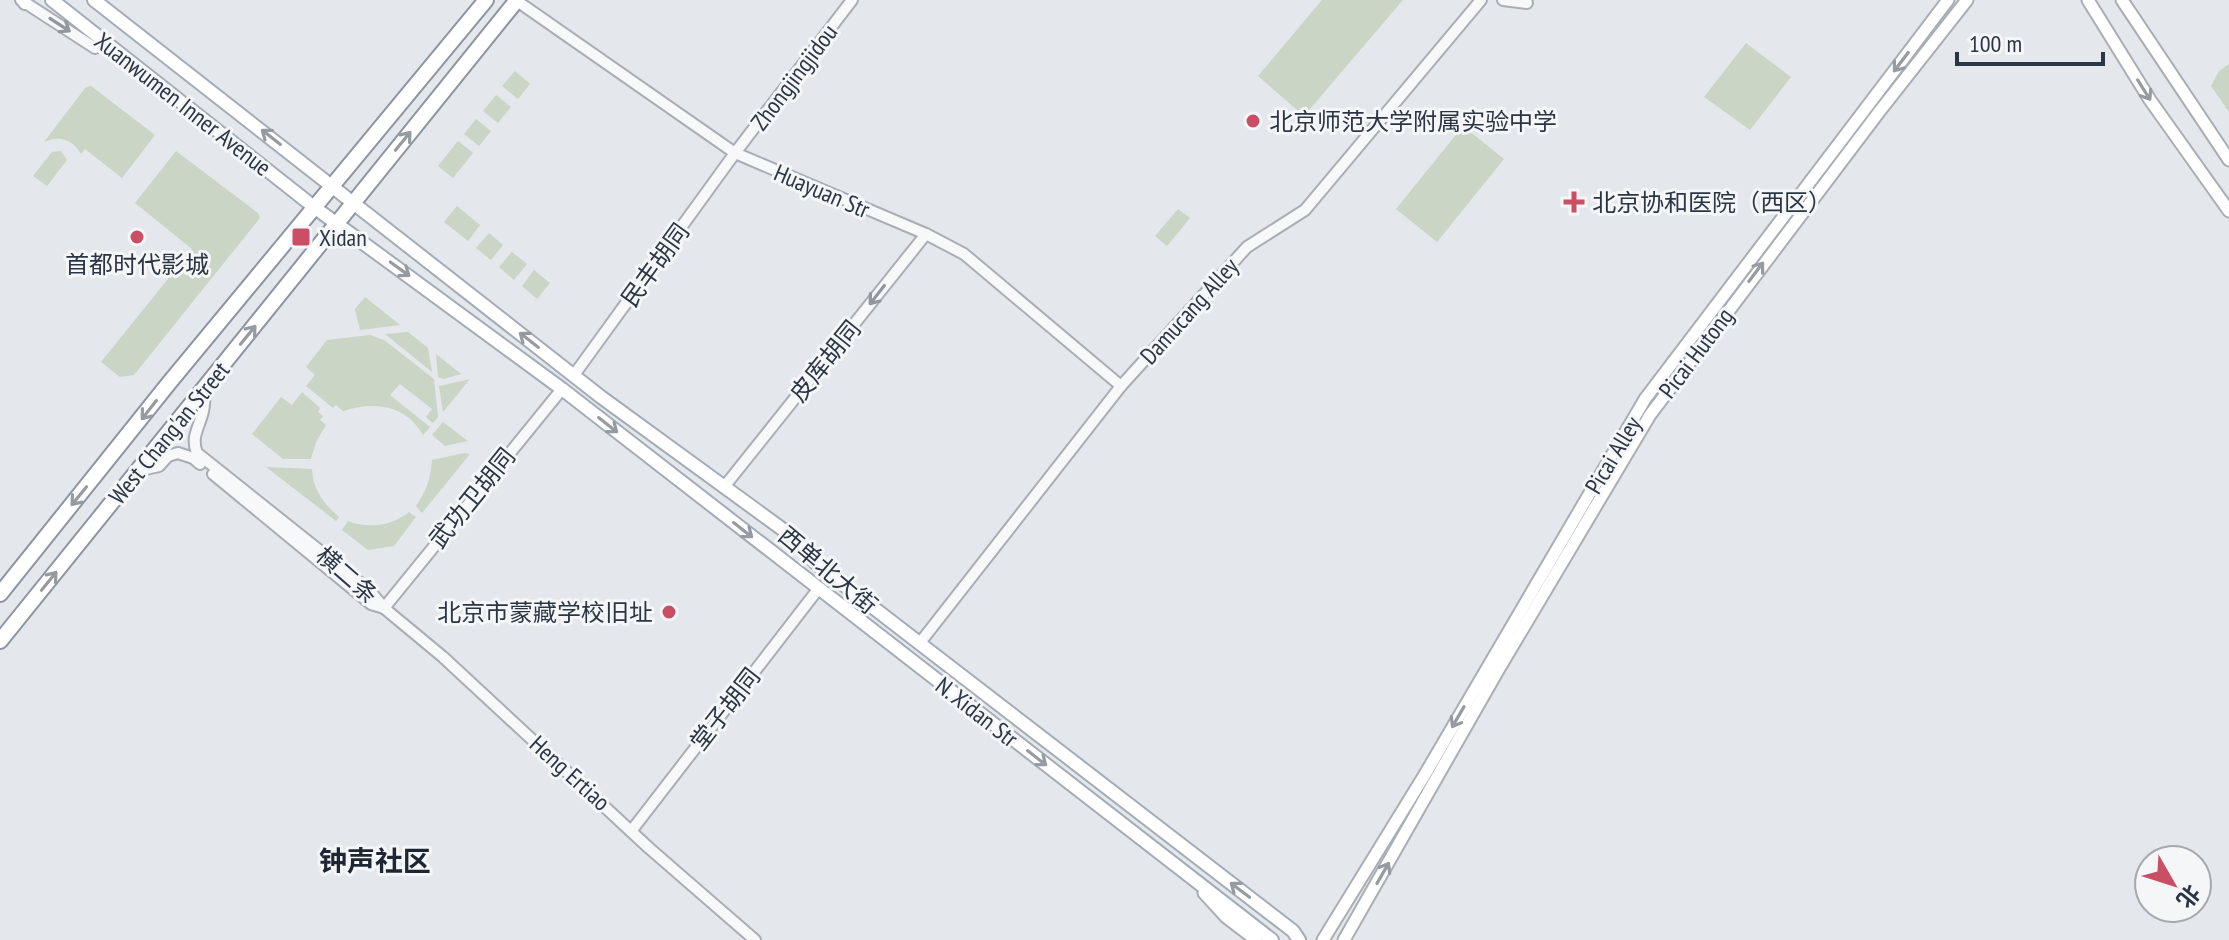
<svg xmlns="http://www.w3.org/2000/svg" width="2229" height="940" viewBox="0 0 2229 940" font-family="'PT Sans Narrow','Noto Sans SC',sans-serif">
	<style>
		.green { fill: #cad5c5 }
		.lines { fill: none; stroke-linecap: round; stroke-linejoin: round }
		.tertiary-casing { stroke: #a9aeb5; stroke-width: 14 }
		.secondary-casing { stroke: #a9aeb5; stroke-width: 15 }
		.primary-casing { stroke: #a4acb7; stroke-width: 16 }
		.trunk-casing { stroke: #8c95a1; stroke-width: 18 }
		.tertiary { stroke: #f7f8fa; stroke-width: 10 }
		.secondary { stroke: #fff; stroke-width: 11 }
		.primary { stroke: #fff; stroke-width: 12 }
		.trunk { stroke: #fff; stroke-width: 14 }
		.oneway { stroke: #92969e }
		.oneway2 { stroke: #969aa1 }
		.poi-dot { fill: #ca4f64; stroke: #f4f6f8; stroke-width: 3 }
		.labels { text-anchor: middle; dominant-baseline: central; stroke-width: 6; stroke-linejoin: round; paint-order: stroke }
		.street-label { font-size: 24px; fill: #2c3543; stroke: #f4f6f8 }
		.poi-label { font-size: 24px; fill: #2c3543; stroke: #f4f6f8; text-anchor: start }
		.quarter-label { font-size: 28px; font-weight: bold; fill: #1e2634; stroke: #f4f6f8 }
	</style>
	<rect width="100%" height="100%" fill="#e4e7eb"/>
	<!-- green -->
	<g class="green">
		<polygon points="1322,0 1403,0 1304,116 1258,76"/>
		<polygon points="1746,43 1791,77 1750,130 1704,97"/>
		<polygon points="2229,64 2229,112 2211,86 2219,71"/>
		<polygon points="515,71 530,84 518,99 502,86"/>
		<path d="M91 86 155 135 122 178 85 149 81 154C73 139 59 135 44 142L86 87Z"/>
		<polygon points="496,95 511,107 498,123 483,111"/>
		<polygon points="476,119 491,131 479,146 464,134"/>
		<polygon points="1463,126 1504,159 1437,242 1396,209"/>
		<polygon points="458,141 473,153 453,178 438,166"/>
		<polygon points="61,151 67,160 47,186 33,176 52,152"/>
		<polygon points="176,151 258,213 260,218 134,375 120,377 101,362 192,249 135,203"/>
		<polygon points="457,206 480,225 468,241 444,222"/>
		<polygon points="1178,209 1190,218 1167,246 1155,236"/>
		<polygon points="489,233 503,245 491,260 476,248"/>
		<polygon points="512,252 527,264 514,280 499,267"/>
		<polygon points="534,270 550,283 537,299 522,286"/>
		<polygon points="365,297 400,325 360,330 355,309"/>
		<polygon points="408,332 428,348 432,372 385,334"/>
		<path d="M370 335 384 340 434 379 438 417 433 423 426 417 432 409 400 384 390 395 430 427 423 435C406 404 373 401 343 411L336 405 333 408 306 386 315 375 306 367 327 340Z"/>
		<polygon points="436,354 461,374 444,379 438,377"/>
		<polygon points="470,379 443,412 439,386"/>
		<polygon points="302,392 320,408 318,412 323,416 320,420 326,425 316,442 311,459 283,459 252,434 281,397 292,405"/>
		<polygon points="443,422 468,441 445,446 432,435"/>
		<path d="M464 453 470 454 422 513 416 506C426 491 431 479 432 460Z"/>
		<path d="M266 467 312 469C313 490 324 504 339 517L336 521Z"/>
		<path d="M409 512 416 517 394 546 368 550 342 530 348 521C368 529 392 526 409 512Z"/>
	</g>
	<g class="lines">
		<defs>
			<g id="tertiary">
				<polyline points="21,0 95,48"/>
				<polyline points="1503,0 1527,3"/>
				<polyline points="517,1 735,153 926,234 964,254 1121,386"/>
				<polyline points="574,375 735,153 852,0"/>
				<path d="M205 389C204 397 205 407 202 415 198 429 191 438 197 453L369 590 384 608 443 657 649 848 755 940"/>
				<polyline points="137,471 159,466 168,456 178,453 193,458 200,464"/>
				<polyline points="213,474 371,604 384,608"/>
				<polyline points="724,487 926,234"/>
				<polyline points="384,608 562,389"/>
				<polyline points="919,644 1121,386 1247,247 1305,210 1481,0"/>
				<polyline points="632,830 819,588"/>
			</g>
			<g id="secondary">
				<polyline points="2088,0 2150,100 2229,211"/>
				<polyline points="2122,0 2229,160"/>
				<polyline points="1204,893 1226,917 1256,940"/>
				<polyline points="1323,940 1424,776 1645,399 1948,0"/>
				<polyline points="1344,940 1497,672 1650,415 1879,112 1967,0"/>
			</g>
			<g id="primary">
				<polyline points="23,0 25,3"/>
				<polyline points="52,0 314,207 562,389 1272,940"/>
				<polyline points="94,0 601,397 789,534 818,565 1293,931 1299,940"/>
			</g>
			<g id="trunk">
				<polyline points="0,594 169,383 486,0"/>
				<polyline points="0,641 517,0"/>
			</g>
		</defs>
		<!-- tertiary casing -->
		<use href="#tertiary" class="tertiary-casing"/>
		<!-- secondary casing -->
		<use href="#secondary" class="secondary-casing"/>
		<!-- primary casing -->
		<use href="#primary" class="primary-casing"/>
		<!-- trunk casing -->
		<use href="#trunk" class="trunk-casing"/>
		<!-- tertiary -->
		<use href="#tertiary" class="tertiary"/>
		<!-- secondary -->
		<use href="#secondary" class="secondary"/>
		<!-- primary -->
		<use href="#primary" class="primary"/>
		<!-- trunk -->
		<use href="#trunk" class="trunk"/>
	</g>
	<!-- one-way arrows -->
	<defs><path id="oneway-shaft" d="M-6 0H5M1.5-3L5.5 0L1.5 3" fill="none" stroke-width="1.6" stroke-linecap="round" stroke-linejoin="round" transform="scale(2)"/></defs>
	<g class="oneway">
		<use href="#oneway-shaft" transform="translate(60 25) rotate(33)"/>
		<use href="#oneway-shaft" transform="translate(877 295) rotate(128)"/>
	</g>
	<g class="oneway2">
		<use href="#oneway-shaft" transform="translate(1901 62) rotate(127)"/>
		<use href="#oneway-shaft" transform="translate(2144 90) rotate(58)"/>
		<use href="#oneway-shaft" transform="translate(271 137) rotate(-142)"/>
		<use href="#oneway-shaft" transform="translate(403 141) rotate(-51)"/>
		<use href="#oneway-shaft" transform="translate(400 269) rotate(36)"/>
		<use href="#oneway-shaft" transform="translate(1756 272) rotate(-53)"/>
		<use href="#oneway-shaft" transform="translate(248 335) rotate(-51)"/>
		<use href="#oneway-shaft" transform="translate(529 340) rotate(-142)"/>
		<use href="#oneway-shaft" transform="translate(149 410) rotate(128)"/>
		<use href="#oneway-shaft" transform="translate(608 425) rotate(38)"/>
		<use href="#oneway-shaft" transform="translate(79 496) rotate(129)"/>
		<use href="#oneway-shaft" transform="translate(743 530) rotate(38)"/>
		<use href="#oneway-shaft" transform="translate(49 581) rotate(-51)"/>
		<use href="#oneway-shaft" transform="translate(1458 717) rotate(120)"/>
		<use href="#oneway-shaft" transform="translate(1037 758) rotate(38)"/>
		<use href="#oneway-shaft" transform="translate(1383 873) rotate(-60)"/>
		<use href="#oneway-shaft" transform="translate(1240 890) rotate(-143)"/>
	</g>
	<!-- markers -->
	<g class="poi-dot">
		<circle cx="1253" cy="121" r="8"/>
		<path d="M1570 190h8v8h8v8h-8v8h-8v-8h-8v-8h8z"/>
		<circle cx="137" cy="237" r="8"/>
		<rect x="291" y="227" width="20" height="20" rx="4"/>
		<circle cx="669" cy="612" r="8"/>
	</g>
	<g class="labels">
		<!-- street labels -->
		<g class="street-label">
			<text transform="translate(794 77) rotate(-53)">Zhongjingjidou</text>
			<text transform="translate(183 104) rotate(38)">Xuanwumen Inner Avenue</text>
			<text transform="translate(822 191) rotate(23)">Huayuan Str</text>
			<text transform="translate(655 265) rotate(-54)">民丰胡同</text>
			<text transform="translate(1189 311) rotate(-48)">Damucang Alley</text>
			<text transform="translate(1696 353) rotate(-53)">Picai Hutong</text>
			<text transform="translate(825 361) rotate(-51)">皮库胡同</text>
			<text transform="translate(169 433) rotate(-51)">West Chang'an Street</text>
			<text transform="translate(1613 455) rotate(-59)">Picai Alley</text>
			<text transform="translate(472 498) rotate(-51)">武功卫胡同</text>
			<text transform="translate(828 570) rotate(40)">西单北大街</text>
			<text transform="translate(347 575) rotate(41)">横二条</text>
			<text transform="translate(725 709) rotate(-52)">堂子胡同</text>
			<text transform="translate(977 712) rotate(38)">N. Xidan Str</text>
			<text transform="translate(570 773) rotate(42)">Heng Ertiao</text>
		</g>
		<!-- poi labels -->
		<g class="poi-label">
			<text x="1269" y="121">北京师范大学附属实验中学</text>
			<text x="1592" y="202">北京协和医院（西区）</text>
			<text x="319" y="237">Xidan</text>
			<text x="137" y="264" text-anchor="middle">首都时代影城</text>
			<text x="653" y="612" text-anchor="end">北京市蒙藏学校旧址</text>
		</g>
		<!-- quarter labels -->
		<g class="quarter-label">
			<text x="375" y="860">钟声社区</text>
		</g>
	</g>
	<!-- north arrow -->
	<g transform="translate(2173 884) rotate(129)"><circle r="38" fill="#f4f6f8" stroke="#a4a9b0" stroke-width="2"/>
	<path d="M0-6L14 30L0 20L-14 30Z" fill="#ca4f64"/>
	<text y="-12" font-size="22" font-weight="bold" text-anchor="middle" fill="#2c3543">北</text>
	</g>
	<!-- scale -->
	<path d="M1957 52v12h146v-12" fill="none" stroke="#2c3543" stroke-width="4"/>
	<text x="1969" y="52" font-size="24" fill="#2c3543" stroke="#f4f6f8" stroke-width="6" paint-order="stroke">100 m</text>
</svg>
